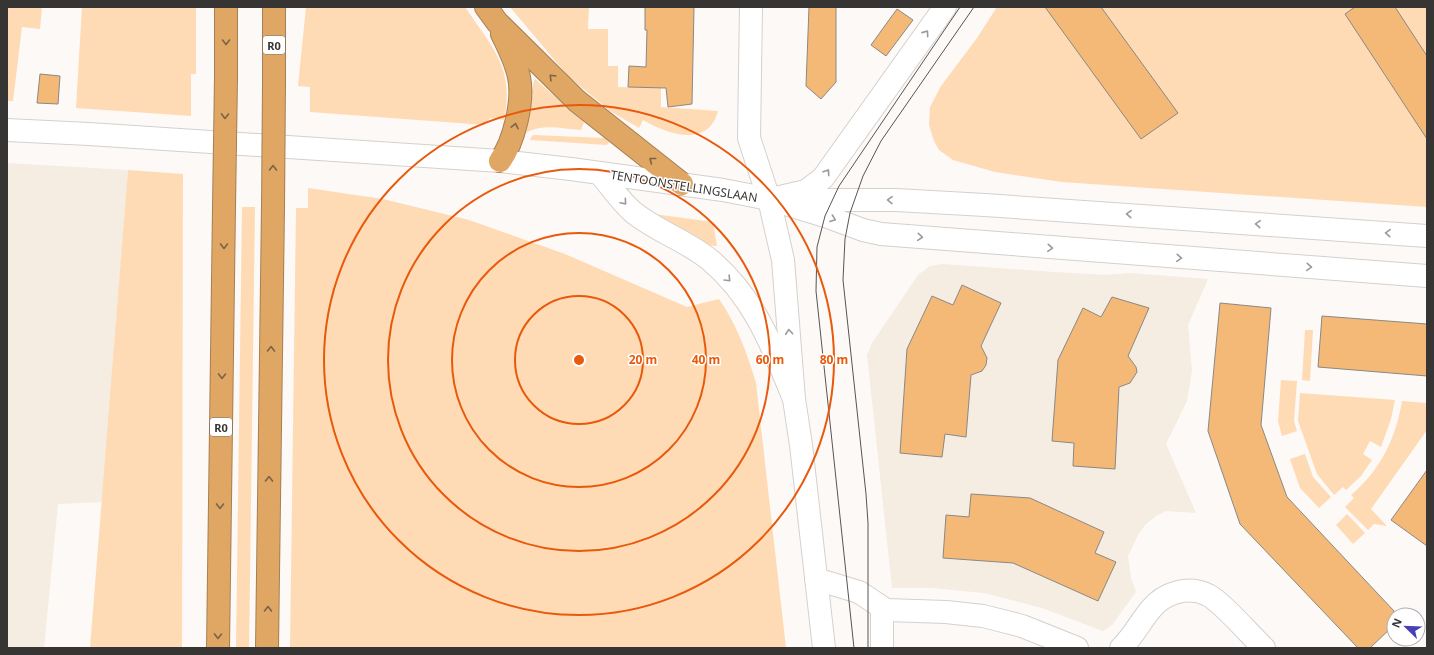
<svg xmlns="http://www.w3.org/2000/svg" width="1434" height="655" viewBox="0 0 1434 655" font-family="'Noto Sans',sans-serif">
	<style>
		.built { fill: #f5ece2 }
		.green { fill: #fedbb4 }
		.building { fill: #f4b976; stroke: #8b8884 }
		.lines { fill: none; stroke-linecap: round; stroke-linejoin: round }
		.minor-casing { stroke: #d4d1cd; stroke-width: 24 }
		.tertiary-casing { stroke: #d4d1cd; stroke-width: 24 }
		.secondary-casing { stroke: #d4d1cd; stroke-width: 24 }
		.motorway-casing { stroke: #a57f53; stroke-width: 24 }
		.minor { stroke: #fff; stroke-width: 22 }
		.tertiary { stroke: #fff; stroke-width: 22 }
		.secondary { stroke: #fff; stroke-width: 22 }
		.motorway { stroke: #e0a764; stroke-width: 22 }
		.tram { stroke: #575453; stroke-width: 1 }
		.motorway-bridge-casing { stroke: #a57f53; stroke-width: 24; stroke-linecap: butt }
		.motorway-bridge { stroke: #e0a764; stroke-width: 22 }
		.oneway { stroke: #9b9a9a }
		.oneway2 { stroke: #7b6347 }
		.ring { fill: none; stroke: #e8590c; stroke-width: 2 }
		.labels { text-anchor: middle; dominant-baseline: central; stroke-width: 3; stroke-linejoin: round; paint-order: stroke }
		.shield { fill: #fff; stroke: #737271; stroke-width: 1 }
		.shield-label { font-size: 11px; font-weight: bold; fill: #373534 }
		.street-label { font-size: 12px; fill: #373534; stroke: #fff }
		.centre { fill: #e8590c; stroke: #fff; stroke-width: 2 }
		.ring-label { font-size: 12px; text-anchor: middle; font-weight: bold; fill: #e8590c; stroke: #fff; stroke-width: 3; stroke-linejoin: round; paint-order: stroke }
	</style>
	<rect width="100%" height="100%" fill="#fdf9f6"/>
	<!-- built -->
	<g class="built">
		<polygon points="7,163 128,170 103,502 58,504 44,648 7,648"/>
		<polygon points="942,264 1054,272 1106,275 1130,273 1208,279 1188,325 1192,371 1187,401 1166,444 1196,513 1166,511 1156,516 1145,525 1138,535 1128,556 1131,578 1136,592 1112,625 1103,631 1042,608 984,593 932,588 892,588 867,355 872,343 918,275 930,266"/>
	</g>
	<!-- green -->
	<g class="green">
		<polygon points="7,7 42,7 40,29 22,27 13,101 7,101"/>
		<polygon points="82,7 196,7 196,74 191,74 191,116 76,108"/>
		<path d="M306 7H465C492 47 515 68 504 120L490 118 485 125 310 112V87L298 86Z"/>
		<path d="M510 7H589L588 29H608V66H618V87L661 88V107L718 111C708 149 667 134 643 120L639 128 610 111 568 76Z"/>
		<polygon points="997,7 1427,7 1427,207 1062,182 995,172 953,160 939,150 934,141 929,125 930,107 941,86 977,38"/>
		<path d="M535 79 584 122 581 130C563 129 542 123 526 133 528 124 532 82 535 79Z"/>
		<polygon points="533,135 605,138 609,142 607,145 531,140 530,139"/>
		<polygon points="128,170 183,174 182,648 90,648"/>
		<path d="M308 188 383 199 469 220 565 254 687 307 719 299C737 325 747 353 756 383L786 648H290L296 208H308Z"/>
		<polygon points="242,207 255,207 249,648 236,648"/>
		<polygon points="654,214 713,222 717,246 702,245"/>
		<polygon points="1305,330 1313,330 1310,381 1302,380"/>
		<polygon points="1281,380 1297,381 1294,421 1297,431 1282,436 1278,421"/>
		<polygon points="1300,393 1395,400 1391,419 1381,447 1370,441 1363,454 1372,460 1361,476 1346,490 1343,487 1334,495 1317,474 1298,421"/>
		<path d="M1402 401 1427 403V430L1371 509 1387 526 1374 524 1368 530 1345 507 1354 498 1351 495C1380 471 1396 438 1402 401Z"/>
		<polygon points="1305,454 1313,477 1331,497 1319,508 1300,488 1290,459"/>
		<polygon points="1347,514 1365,533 1353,544 1336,525"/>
	</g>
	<!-- building -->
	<g class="building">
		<polygon points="645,7 694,7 692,104 668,107 666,88 628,87 629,66 646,67 647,30 645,30"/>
		<polygon points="809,7 836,7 836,82 821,99 806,86"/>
		<polygon points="1045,7 1101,7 1178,113 1141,139"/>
		<polygon points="1355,7 1395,7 1427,56 1427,139 1345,14"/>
		<polygon points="897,9 913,20 886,56 871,45"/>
		<polygon points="40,74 60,76 58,104 37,103"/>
		<polygon points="962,285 1001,303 981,346 987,358 986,365 982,371 971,375 966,437 945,434 942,457 900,453 907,349 932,296 953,305"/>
		<polygon points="1112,297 1149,308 1128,356 1136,367 1137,372 1130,383 1119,387 1115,469 1073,466 1074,443 1052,441 1058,360 1083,308 1101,317"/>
		<polygon points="1220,303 1271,308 1261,425 1287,497 1394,611 1394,625 1370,648 1358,648 1240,524 1208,431"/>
		<polygon points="1322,316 1427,324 1427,376 1318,367"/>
		<polygon points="1427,470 1427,546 1391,520"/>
		<polygon points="971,494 1030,498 1104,532 1095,553 1116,562 1098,601 1013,563 943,558 946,515 969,517"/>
	</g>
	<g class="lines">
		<defs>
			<g id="minor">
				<polyline points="780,197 806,191 823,178 945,7"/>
				<polyline points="816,579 859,592 886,610 946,612 983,616 1022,626 1077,648"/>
				<polyline points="882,608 882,648"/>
				<path d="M1121 648C1133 637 1140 622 1151 609 1164 593 1188 585 1208 595 1223 603 1250 635 1264 648"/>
			</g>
			<polyline id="tertiary" points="769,199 783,260 794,399 801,445 824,648"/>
			<g id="secondary">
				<polyline points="751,7 749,138 769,199"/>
				<polyline points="7,130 89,134 500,161 571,169 723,190 769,199 825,216 863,230 881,234 1427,276"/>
				<path d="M599 173C610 185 620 201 633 212 656 231 687 241 710 260 755 298 772 346 794 399"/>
				<polyline points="798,200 896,200 985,205 1427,236"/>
			</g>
			<g id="motorway">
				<polyline points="226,7 226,77"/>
				<polyline points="274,7 274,83"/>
				<polyline points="486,7 497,22 577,101 682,184"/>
				<path d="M500 161C514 142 524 101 519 77 516 62 509 48 502 34"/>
				<polyline points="218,648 224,207"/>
				<polyline points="267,648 273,207"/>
			</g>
		</defs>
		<!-- minor casing -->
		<use href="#minor" class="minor-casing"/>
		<!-- tertiary casing -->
		<use href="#tertiary" class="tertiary-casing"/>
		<!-- secondary casing -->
		<use href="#secondary" class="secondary-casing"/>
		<!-- motorway casing -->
		<use href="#motorway" class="motorway-casing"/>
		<!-- minor -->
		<use href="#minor" class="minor"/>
		<!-- tertiary -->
		<use href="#tertiary" class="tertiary"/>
		<!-- secondary -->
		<use href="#secondary" class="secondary"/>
		<!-- motorway -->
		<use href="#motorway" class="motorway"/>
		<!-- tram -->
		<g class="tram">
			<polyline points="854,648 816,291 817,247 825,216 839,186 960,7"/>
			<polyline points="868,648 868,523 866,494 843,280 845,239 850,213 863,176 881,141 974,7"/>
		</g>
		<defs>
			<g id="motorway-bridge">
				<polyline points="224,207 226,77"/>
				<polyline points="273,207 274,83"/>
			</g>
		</defs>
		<!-- motorway-bridge casing -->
		<use href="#motorway-bridge" class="motorway-bridge-casing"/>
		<!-- motorway-bridge -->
		<use href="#motorway-bridge" class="motorway-bridge"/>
	</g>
	<!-- one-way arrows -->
	<defs><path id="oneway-chevron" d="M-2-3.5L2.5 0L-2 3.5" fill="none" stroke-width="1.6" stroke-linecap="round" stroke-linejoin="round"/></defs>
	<g class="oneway">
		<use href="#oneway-chevron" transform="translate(926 33) rotate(-55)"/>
		<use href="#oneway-chevron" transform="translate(827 172) rotate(-56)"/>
		<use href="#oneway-chevron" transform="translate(890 200) rotate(-179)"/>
		<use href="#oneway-chevron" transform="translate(624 202) rotate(49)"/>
		<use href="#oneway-chevron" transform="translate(1129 214) rotate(-176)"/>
		<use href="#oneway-chevron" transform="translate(833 219) rotate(20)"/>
		<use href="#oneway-chevron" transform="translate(1258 224) rotate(-176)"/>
		<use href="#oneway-chevron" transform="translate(1388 233) rotate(-176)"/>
		<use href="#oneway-chevron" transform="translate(920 237) rotate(5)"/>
		<use href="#oneway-chevron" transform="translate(1050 248) rotate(4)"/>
		<use href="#oneway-chevron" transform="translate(1179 258) rotate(4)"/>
		<use href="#oneway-chevron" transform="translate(1309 267) rotate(4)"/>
		<use href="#oneway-chevron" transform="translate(728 279) rotate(46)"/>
		<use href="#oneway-chevron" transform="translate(789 332) rotate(-95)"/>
	</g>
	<g class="oneway2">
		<use href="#oneway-chevron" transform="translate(226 42) rotate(90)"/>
		<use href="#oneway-chevron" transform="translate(552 77) rotate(-135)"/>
		<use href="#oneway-chevron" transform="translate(225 116) rotate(91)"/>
		<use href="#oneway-chevron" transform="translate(515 126) rotate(-78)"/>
		<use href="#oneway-chevron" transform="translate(652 160) rotate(-142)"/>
		<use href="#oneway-chevron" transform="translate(273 168) rotate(-89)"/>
		<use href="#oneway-chevron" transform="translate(224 246) rotate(91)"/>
		<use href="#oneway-chevron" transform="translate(271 349) rotate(-89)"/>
		<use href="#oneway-chevron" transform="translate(222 376) rotate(91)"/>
		<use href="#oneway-chevron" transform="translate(269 479) rotate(-89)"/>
		<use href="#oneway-chevron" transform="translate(220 506) rotate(91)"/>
		<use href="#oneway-chevron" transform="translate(268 609) rotate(-89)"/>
		<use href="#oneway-chevron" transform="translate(218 636) rotate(91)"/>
	</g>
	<!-- distance rings -->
	<g class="ring">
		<circle cx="579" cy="360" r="64"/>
		<circle cx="579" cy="360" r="127"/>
		<circle cx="579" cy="360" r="191"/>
		<circle cx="579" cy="360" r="255"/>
	</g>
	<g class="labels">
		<!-- shield labels -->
		<g class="shield">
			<rect x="263" y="36" width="22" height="18" rx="3"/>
			<rect x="210" y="418" width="22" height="18" rx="3"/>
		</g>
		<g class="shield-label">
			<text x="274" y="45">R0</text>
			<text x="221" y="427">R0</text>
		</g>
		<!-- street labels -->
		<g class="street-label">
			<text transform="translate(684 186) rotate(9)">TENTOONSTELLINGSLAAN</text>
		</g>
	</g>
	<circle cx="579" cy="360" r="6" class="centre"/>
	<g class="ring-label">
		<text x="643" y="364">20 m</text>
		<text x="706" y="364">40 m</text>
		<text x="770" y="364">60 m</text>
		<text x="834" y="364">80 m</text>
	</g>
	<!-- border -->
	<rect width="1434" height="655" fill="none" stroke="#373534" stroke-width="16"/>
	<!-- north arrow -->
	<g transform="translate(1406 627) rotate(293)"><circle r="19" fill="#ffffff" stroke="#afaeae"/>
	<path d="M0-3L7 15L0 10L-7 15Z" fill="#4740b6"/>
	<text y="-6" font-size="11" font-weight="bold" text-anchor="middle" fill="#373534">N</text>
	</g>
</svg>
